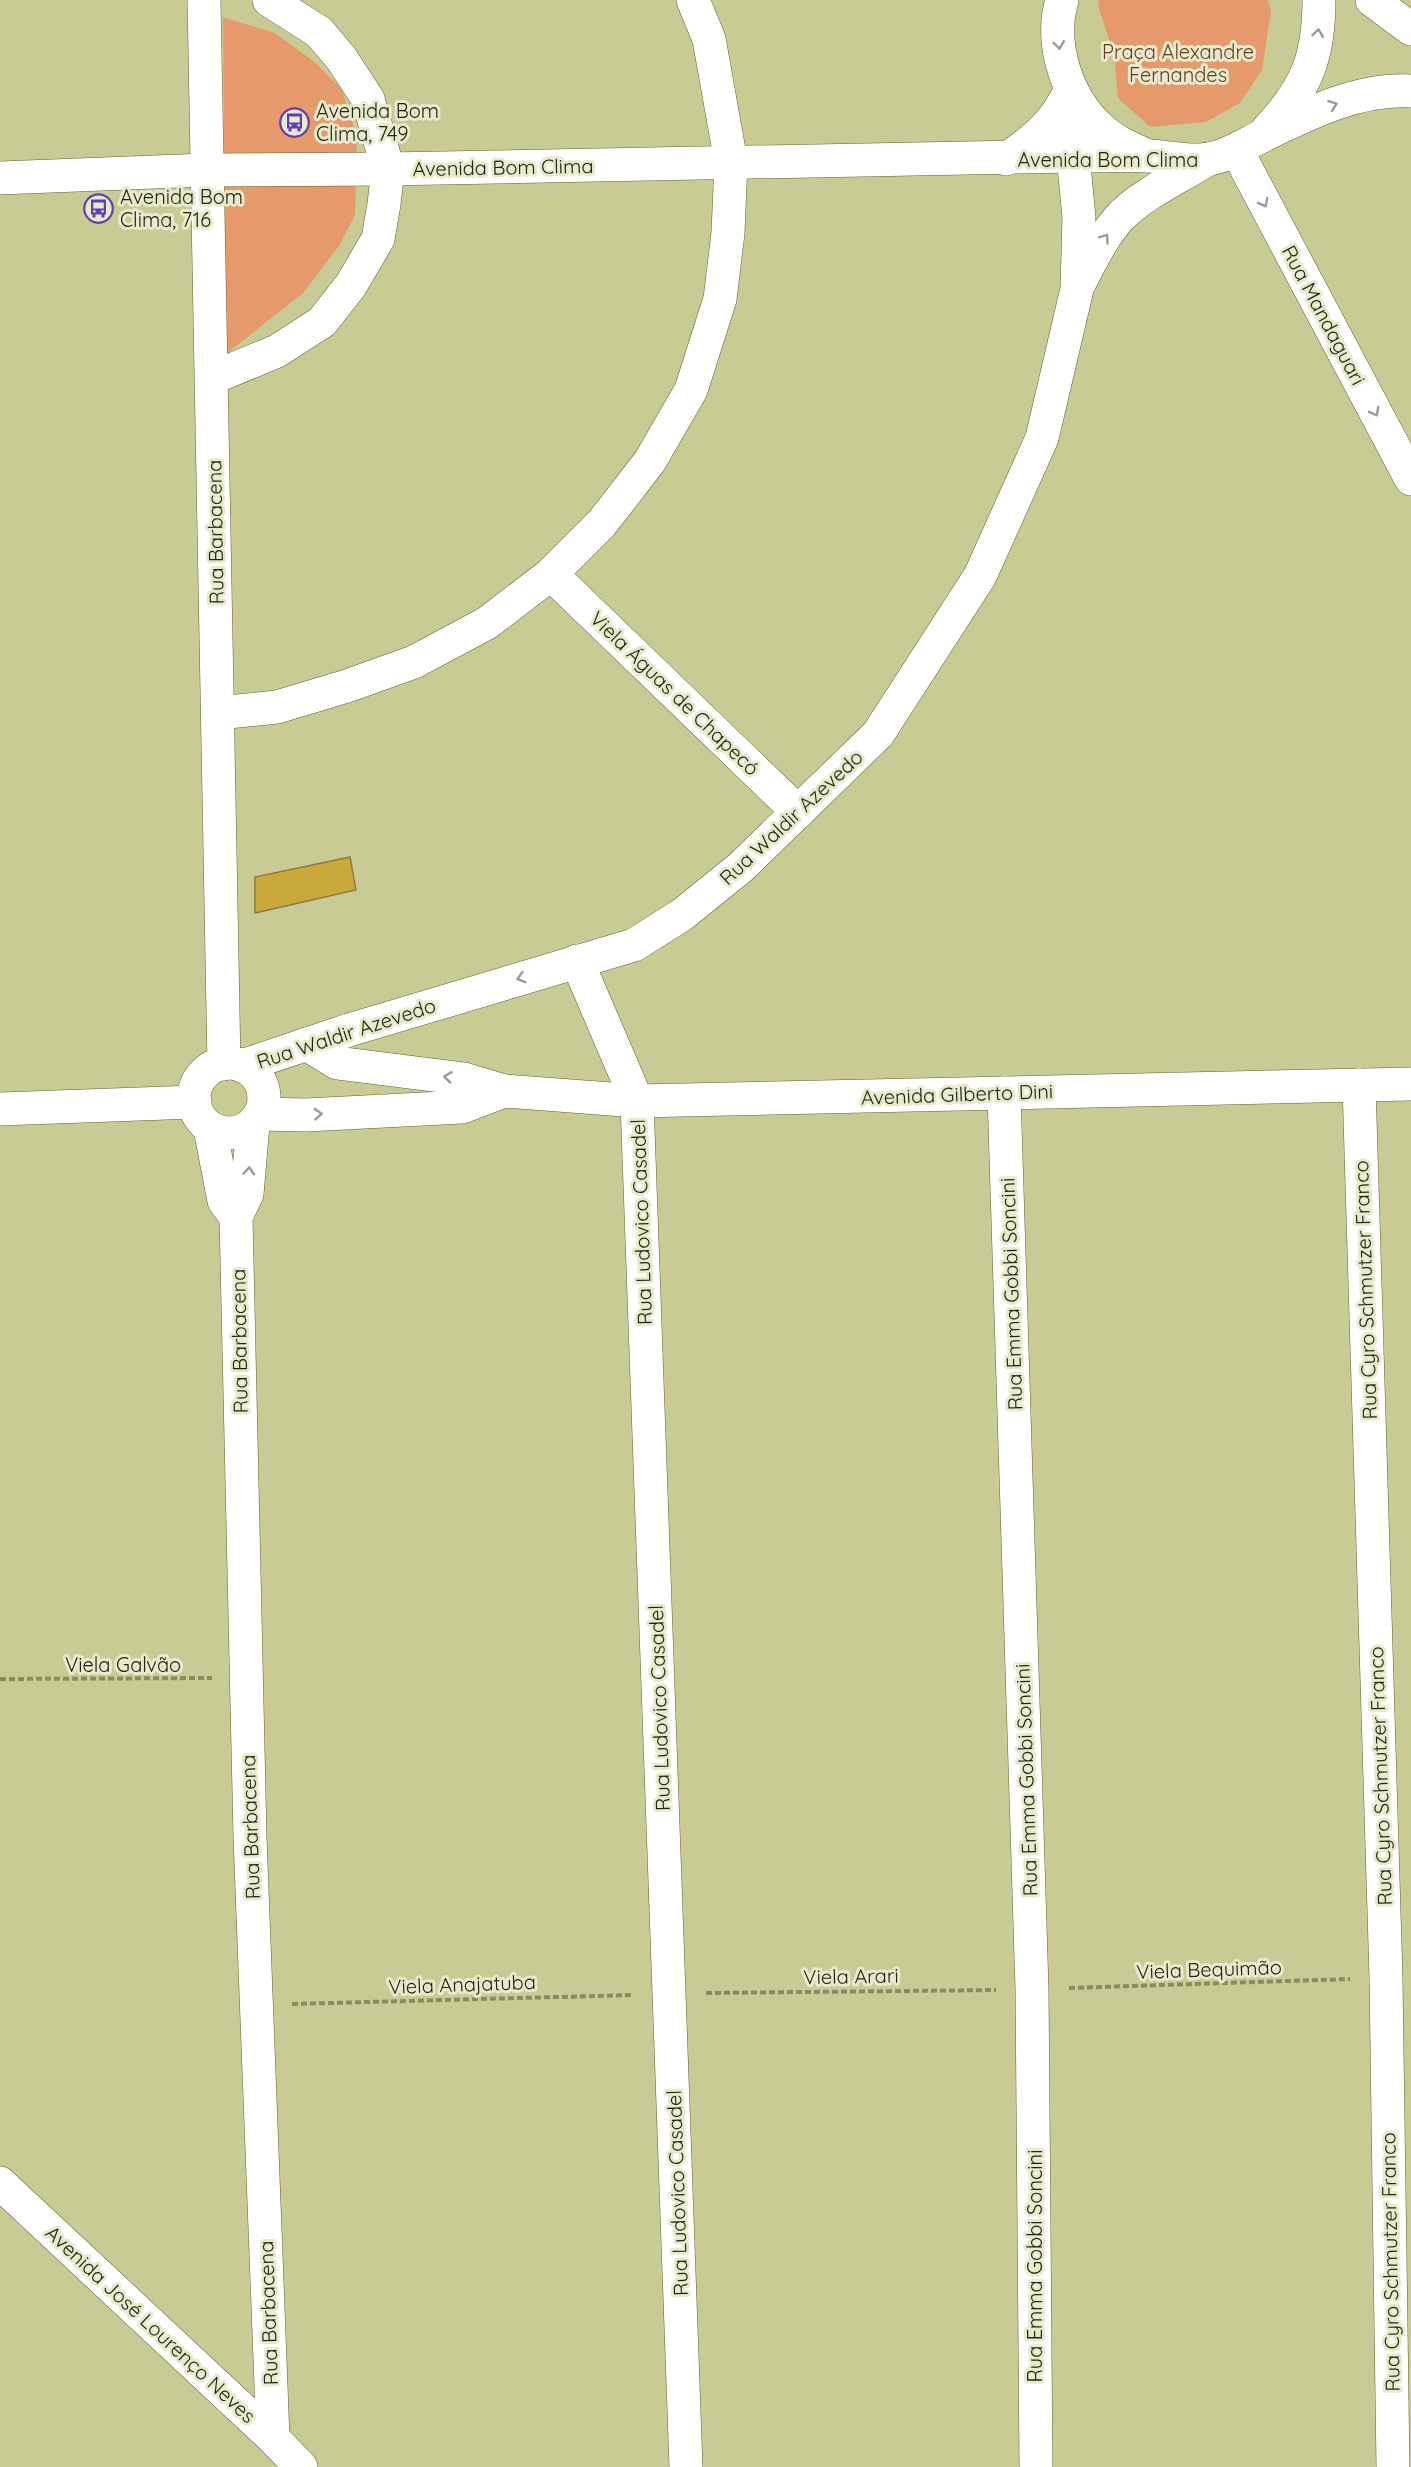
<svg xmlns="http://www.w3.org/2000/svg" width="1411" height="2467" viewBox="0 0 1411 2467" font-family="Quicksand,sans-serif">
	<style>
		.green { fill: #e69a6c }
		.building { fill: #caa83a; stroke: #8d7b47; stroke-width: 1.5 }
		.lines { fill: none; stroke-linecap: round; stroke-linejoin: round }
		.minor-casing { stroke: #60622d; stroke-width: 34 }
		.major-casing { stroke: #60622d; stroke-width: 34 }
		.path { stroke: #898c61; stroke-width: 4; stroke-dasharray: 6 3; stroke-linecap: butt }
		.minor { stroke: #fff; stroke-width: 33 }
		.major { stroke: #fff; stroke-width: 33 }
		.oneway { stroke: #9c9c93 }
		.labels { text-anchor: middle; dominant-baseline: central; stroke-width: 6; stroke-linejoin: round; paint-order: stroke }
		.park-label { font-size: 20px; fill: #693b1e; stroke: #e8eace }
		.poi-label { font-size: 20px; fill: #23240e; stroke: #e8eace; text-anchor: start }
		.street-label { font-size: 20px; fill: #23240e; stroke: #e8eace }
	</style>
	<rect width="100%" height="100%" fill="#c8cc94"/>
	<!-- green -->
	<g class="green">
		<polygon points="1099,0 1268,0 1271,11 1262,70 1240,103 1206,122 1150,127 1118,98 1114,54 1098,6"/>
		<polygon points="223,17 275,33 316,63 342,90 357,138 355,215 339,246 303,293 226,354"/>
	</g>
	<!-- building -->
	<polygon class="building" points="350,857 356,890 255,913 255,877"/>
	<g class="lines">
		<defs>
			<g id="minor">
				<polyline points="204,0 224,1064"/>
				<polyline points="1237,151 1411,479"/>
				<path d="M1080 282C1092 259 1104 234 1122 215 1146 192 1180 177 1208 159"/>
				<polyline points="212,378 277,351 322,322 351,285 378,239 384,204 388,169 368,99 341,58 319,32 269,0"/>
				<polyline points="551,574 798,812"/>
				<polyline points="218,713 277,707 347,686 414,662 487,623 551,574 602,523 650,461 691,390 720,299 728,233 731,162 709,39 693,0"/>
				<polyline points="577,961 637,1101 686,2467"/>
				<polyline points="306,1044 337,1063 464,1079 504,1091 637,1101 1411,1084"/>
				<circle cx="229" cy="1098" r="35"/>
				<polyline points="242,1066 349,1030 634,945 683,914 741,867 878,734 980,576 1042,438 1077,289 1079,217 1073,156 1071,89"/>
				<polyline points="1359,1085 1386,1978 1393,2467"/>
				<polyline points="1004,1093 1032,1989 1036,2467"/>
				<polyline points="0,1109 195,1102"/>
				<polyline points="260,1114 306,1115 462,1107 504,1091"/>
				<polyline points="253,1124 247,1194 236,1217 250,1837 273,2438"/>
				<polyline points="210,1128 224,1201 236,1217"/>
				<polyline points="0,2183 273,2438 301,2467"/>
			</g>
			<g id="major">
				<path d="M1062 0C1049 44 1067 98 1100 128 1112 140 1128 147 1144 154"/>
				<polyline points="1372,0 1411,29"/>
				<path d="M1268 129C1307 88 1319 56 1319 0"/>
				<path d="M1006 159C1037 138 1055 123 1071 89"/>
				<path d="M0 178 206 170 388 169 1073 156C1097 156 1122 155 1146 156 1168 156 1187 163 1210 159 1230 155 1245 144 1264 135 1309 113 1359 88 1411 91"/>
			</g>
		</defs>
		<!-- minor casing -->
		<use href="#minor" class="minor-casing"/>
		<!-- major casing -->
		<use href="#major" class="major-casing"/>
		<!-- path -->
		<g class="path">
			<polyline points="0,1679 212,1678"/>
			<polyline points="1069,1988 1350,1979"/>
			<polyline points="706,1993 996,1990"/>
			<polyline points="292,2004 633,1995"/>
		</g>
		<!-- minor -->
		<use href="#minor" class="minor"/>
		<!-- major -->
		<use href="#major" class="major"/>
	</g>
	<!-- one-way arrows -->
	<defs><path id="oneway-chevron" d="M-2-3.5L2.5 0L-2 3.5" fill="none" stroke-width="1.6" stroke-linecap="round" stroke-linejoin="round" transform="scale(1.5)"/></defs>
	<g class="oneway">
		<use href="#oneway-chevron" transform="translate(1318 33) rotate(-83)"/>
		<use href="#oneway-chevron" transform="translate(1059 45) rotate(82)"/>
		<use href="#oneway-chevron" transform="translate(1333 105) rotate(-20)"/>
		<use href="#oneway-chevron" transform="translate(1264 203) rotate(62)"/>
		<use href="#oneway-chevron" transform="translate(1105 238) rotate(-54)"/>
		<use href="#oneway-chevron" transform="translate(1375 412) rotate(62)"/>
		<use href="#oneway-chevron" transform="translate(521 978) rotate(163)"/>
		<use href="#oneway-chevron" transform="translate(448 1077) rotate(-173)"/>
		<use href="#oneway-chevron" transform="translate(318 1114) rotate(-3)"/>
		<use href="#oneway-chevron" transform="translate(249 1171) rotate(-85)"/>
	</g>
	<!-- icons -->
	<defs>
		<symbol id="bus-ring" viewBox="-11 -11 22 22"><circle r="9.5" fill="#e8eace" stroke="#623fb8" stroke-width="1.5"/><path d="M-5-6H5V4H4V6H2V4H-2V6H-4V4H-5ZM-3.5-4V0h7V-4ZM-3.5 1.2v1.5H-2V1.2ZM2 1.2v1.5H3.5V1.2Z" fill="#623fb8"/></symbol>
	</defs>
	<g fill-rule="evenodd">
		<use href="#bus-ring" x="278" y="106" width="33" height="33"/>
		<use href="#bus-ring" x="82" y="192" width="33" height="33"/>
	</g>
	<g class="labels">
		<!-- park labels -->
		<g class="park-label">
			<text x="1178" y="51">Praça Alexandre<tspan x="1178" dy="23">Fernandes</tspan></text>
		</g>
		<!-- poi labels -->
		<g class="poi-label">
			<text x="316" y="110">Avenida Bom<tspan x="316" dy="23">Clima, 749</tspan></text>
			<text x="120" y="196">Avenida Bom<tspan x="120" dy="23">Clima, 716</tspan></text>
		</g>
		<!-- street labels -->
		<g class="street-label">
			<text x="1108" y="159">Avenida Bom Clima</text>
			<text transform="translate(503 167) rotate(-1)">Avenida Bom Clima</text>
			<text transform="translate(1324 315) rotate(62)">Rua Mandaguari</text>
			<text transform="translate(215 532) rotate(-91)">Rua Barbacena</text>
			<text transform="translate(675 693) rotate(44)">Viela Águas de Chapecó</text>
			<text transform="translate(791 817) rotate(-43)">Rua Waldir Azevedo</text>
			<text transform="translate(346 1033) rotate(-18)">Rua Waldir Azevedo</text>
			<text transform="translate(957 1094) rotate(-2)">Avenida Gilberto Dini</text>
			<text transform="translate(641 1222) rotate(-92)">Rua Ludovico Casadel</text>
			<text transform="translate(1365 1290) rotate(-92)">Rua Cyro Schmutzer Franco</text>
			<text transform="translate(1011 1294) rotate(-92)">Rua Emma Gobbi Soncini</text>
			<text transform="translate(239 1341) rotate(-91)">Rua Barbacena</text>
			<text x="123" y="1664">Viela Galvão</text>
			<text transform="translate(659 1708) rotate(-92)">Rua Ludovico Casadel</text>
			<text transform="translate(1380 1776) rotate(-92)">Rua Cyro Schmutzer Franco</text>
			<text transform="translate(1026 1780) rotate(-92)">Rua Emma Gobbi Soncini</text>
			<text transform="translate(250 1827) rotate(-92)">Rua Barbacena</text>
			<text transform="translate(1209 1969) rotate(-2)">Viela Bequimão</text>
			<text transform="translate(851 1976) rotate(-1)">Viela Arari</text>
			<text transform="translate(462 1984) rotate(-2)">Viela Anajatuba</text>
			<text transform="translate(677 2193) rotate(-92)">Rua Ludovico Casadel</text>
			<text transform="translate(1390 2262) rotate(-91)">Rua Cyro Schmutzer Franco</text>
			<text transform="translate(1034 2266) rotate(-90)">Rua Emma Gobbi Soncini</text>
			<text transform="translate(268 2313) rotate(-92)">Rua Barbacena</text>
			<text transform="translate(151 2324) rotate(43)">Avenida José Lourenço Neves</text>
		</g>
	</g>
</svg>
